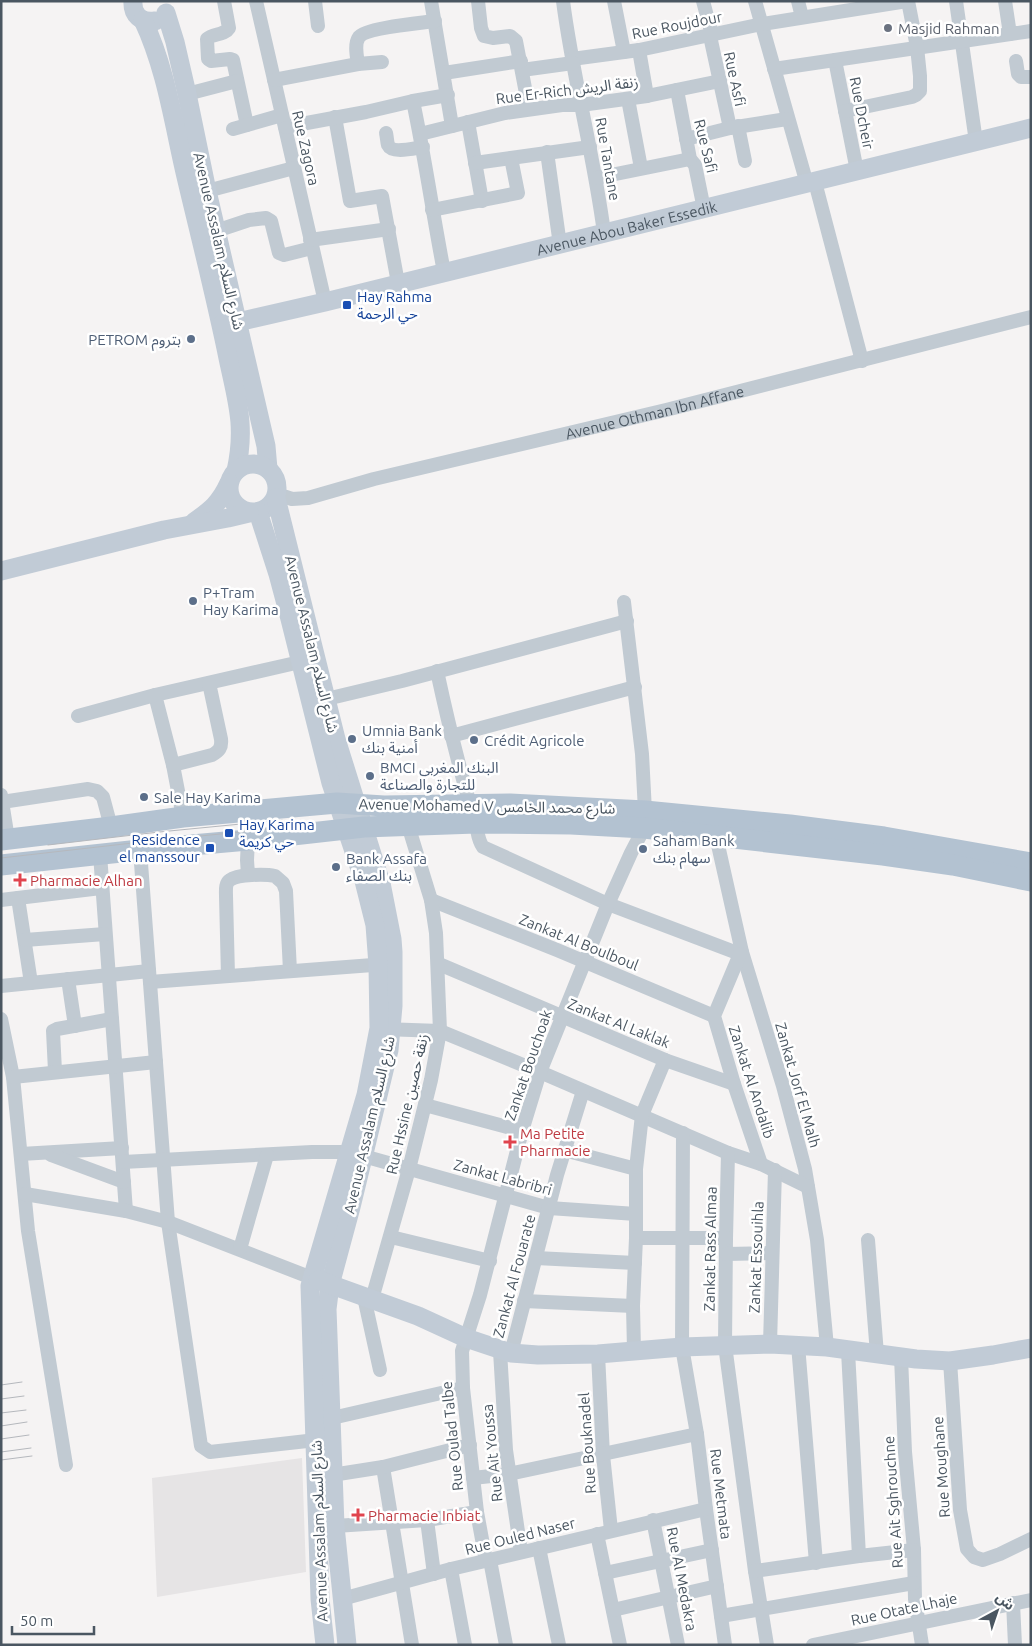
<svg xmlns="http://www.w3.org/2000/svg" width="1032" height="1646" viewBox="0 0 1032 1646" font-family="Ubuntu,'Noto Sans Arabic',sans-serif">
	<style>
		.education { fill: #e6e4e5 }
		.lines { fill: none; stroke-linecap: round; stroke-linejoin: round }
		.street { stroke: #c1cad2; stroke-width: 14 }
		.secondary { stroke: #c1cbd6; stroke-width: 19 }
		.primary { stroke: #b3c2d1; stroke-width: 21 }
		.tram { stroke: #b5b8bd; stroke-width: 1 }
		.worship-dot { fill: #6b7280; stroke: #fff; stroke-width: 2 }
		.transit-dot { fill: #1a4fb4; stroke: #fff; stroke-width: 2 }
		.service-dot { fill: #5c6f8a; stroke: #fff; stroke-width: 2 }
		.health-dot { fill: #e0444e; stroke: #fff; stroke-width: 2 }
		.labels { text-anchor: middle; dominant-baseline: central; stroke-width: 5; stroke-linejoin: round; paint-order: stroke }
		.street-label { font-size: 15px; fill: #4a5661; stroke: #fff }
		.worship-label { font-size: 15px; fill: #5b616d; stroke: #fff; text-anchor: start }
		.transit-label { font-size: 15px; fill: #164399; stroke: #fff; text-anchor: start }
		.service-label { font-size: 15px; fill: #4e5e75; stroke: #fff; text-anchor: start }
		.health-label { font-size: 15px; fill: #be3a42; stroke: #fff; text-anchor: start }
	</style>
	<rect width="100%" height="100%" fill="#f5f3f3"/>
	<!-- education -->
	<polygon class="education" points="302,1458 306,1572 157,1597 152,1478"/>
	<g class="lines">
		<!-- street -->
		<g class="street">
			<path d="M224 1 229 28C224 36 213 33 207 39L208 59 211 61 230 59 233 60 247 125"/>
			<polyline points="256,1 325,302"/>
			<polyline points="315,1 318,26"/>
			<polyline points="431,1 452,126"/>
			<polyline points="478,1 481,28 484,36 493,38 510,36 516,41 529,109"/>
			<path d="M563 1C573 79 594 155 604 233"/>
			<polyline points="614,1 624,52"/>
			<polyline points="703,1 712,35"/>
			<polyline points="755,1 807,184"/>
			<polyline points="798,1 802,17"/>
			<polyline points="956,1 976,142"/>
			<polyline points="1005,1 1010,34"/>
			<polyline points="710,36 730,128"/>
			<polyline points="639,50 647,96"/>
			<polyline points="572,59 639,50 762,24 907,1"/>
			<polyline points="835,60 857,171"/>
			<polyline points="1016,61 1018,74 1021,77 1031,77"/>
			<path d="M358 64C357 57 354 44 359 37 365 28 421 23 435 21"/>
			<polyline points="774,69 1031,31"/>
			<polyline points="522,70 573,63"/>
			<polyline points="444,73 521,61"/>
			<polyline points="274,80 358,64 382,62"/>
			<polyline points="677,90 690,159 695,165 704,209"/>
			<polyline points="187,94 237,81"/>
			<polyline points="628,99 641,168"/>
			<polyline points="413,101 448,95"/>
			<polyline points="845,111 912,97 916,95 920,91 920,76 917,47 908,1"/>
			<polyline points="335,117 350,201 382,196 398,283"/>
			<polyline points="468,122 482,201"/>
			<polyline points="738,126 745,161"/>
			<path d="M285 127 366 112 413 101C425 158 433 215 444 272"/>
			<polyline points="233,129 282,115"/>
			<path d="M386 133C387 137 387 142 388 145 392 154 415 148 423 147"/>
			<polyline points="420,134 505,113 562,105 581,105 647,96 720,81"/>
			<polyline points="686,139 730,128 787,119"/>
			<polyline points="547,152 560,245"/>
			<polyline points="475,163 590,147"/>
			<polyline points="596,178 690,159"/>
			<polyline points="815,182 862,361"/>
			<polyline points="207,191 294,168"/>
			<polyline points="432,210 518,193 511,158"/>
			<polyline points="216,231 249,220 266,218 271,221 279,253 284,255 312,248"/>
			<polyline points="310,240 389,229"/>
			<path id="s1" d="M277 494 292 499 308 498 374 479 666 410 1031 317"/>
			<path d="M437 671C448 722 460 772 475 821 478 830 477 839 483 847L608 904 740 954 742 952"/>
			<polyline points="155,695 173,765 183,817"/>
			<polyline points="318,701 402,681 627,621"/>
			<polyline points="78,716 155,695 300,662"/>
			<polyline points="451,736 635,687"/>
			<path d="M173 765 212 755C219 751 222 748 221 739L209 683"/>
			<polyline points="1,795 8,839"/>
			<polyline points="2,802 88,789 97,791 103,797 111,827"/>
			<polyline points="716,836 742,952 783,1086 805,1169 817,1240 827,1347"/>
			<polyline points="248,840 247,860 248,875"/>
			<polyline points="140,850 168,1222 201,1446 210,1452 316,1440"/>
			<polyline points="100,854 126,1211"/>
			<polyline points="18,898 31,983"/>
			<polyline points="1,900 101,888"/>
			<polyline points="431,900 557,950 714,1016"/>
			<polyline points="25,940 105,934"/>
			<polyline points="740,954 714,1016 734,1084 761,1164"/>
			<polyline points="439,964 665,1060 734,1084"/>
			<path d="M228 976 226 896C226 891 225 883 230 880 237 874 266 874 275 876L283 883 286 891 290 971"/>
			<polyline points="68,979 75,1026"/>
			<polyline points="150,982 386,964"/>
			<polyline points="1,986 149,971"/>
			<polyline points="1,1019 13,1077 28,1231 66,1465"/>
			<polyline points="383,1029 440,1031 540,1072 728,1153 761,1164 808,1187"/>
			<polyline points="55,1071 53,1031 57,1029 112,1019"/>
			<polyline points="13,1077 156,1062"/>
			<polyline points="425,1105 522,1131"/>
			<polyline points="683,1133 682,1347 697,1434 706,1509 725,1645"/>
			<polyline points="564,1150 636,1169"/>
			<polyline points="728,1153 726,1238 725,1345 755,1571 767,1645"/>
			<polyline points="21,1154 122,1148"/>
			<polyline points="51,1155 124,1182"/>
			<polyline points="123,1162 312,1152 349,1152 549,1208 636,1214"/>
			<polyline points="25,1194 126,1211 168,1222 312,1278"/>
			<polyline points="391,1237 490,1261"/>
			<polyline points="636,1238 726,1238"/>
			<polyline points="868,1240 877,1354"/>
			<polyline points="240,1249 267,1155"/>
			<polyline points="726,1254 772,1253"/>
			<polyline points="536,1258 635,1263"/>
			<polyline points="364,1297 380,1370"/>
			<polyline points="372,1299 409,1169 431,1080 440,1031 436,933 431,900 408,825"/>
			<polyline points="524,1301 633,1306"/>
			<polyline points="770,1344 775,1170"/>
			<polyline points="798,1345 816,1563"/>
			<polyline points="634,1350 633,1306 636,1238 636,1169 642,1115 665,1060"/>
			<polyline points="500,1351 506,1450 521,1552"/>
			<polyline points="848,1351 859,1556"/>
			<polyline points="511,1353 557,1175 583,1091"/>
			<polyline points="598,1354 603,1455 611,1530"/>
			<polyline points="901,1357 905,1452 914,1550 915,1599 922,1645"/>
			<polyline points="950,1361 960,1510 967,1549 974,1557 983,1560 1000,1554 1031,1539"/>
			<polyline points="332,1418 463,1388"/>
			<polyline points="383,1467 412,1645"/>
			<polyline points="332,1475 383,1467 470,1445"/>
			<polyline points="473,1478 509,1474 697,1434"/>
			<polyline points="427,1520 434,1574"/>
			<polyline points="653,1520 678,1645"/>
			<polyline points="335,1526 427,1520 477,1512"/>
			<polyline points="597,1534 620,1645"/>
			<polyline points="539,1548 559,1645"/>
			<polyline points="490,1560 506,1645"/>
			<polyline points="486,1561 477,1512 463,1388 462,1351 480,1295 522,1131 540,1072 608,904 631,853 644,828 645,811 642,754 624,602"/>
			<polyline points="451,1569 465,1645"/>
			<polyline points="755,1571 859,1556 914,1550"/>
			<polyline points="605,1573 712,1550"/>
			<polyline points="342,1599 451,1569 706,1509"/>
			<polyline points="1013,1603 1015,1645"/>
			<polyline points="613,1610 717,1586"/>
			<polyline points="721,1616 914,1583"/>
			<polyline points="813,1645 1031,1600"/>
		</g>
		<!-- secondary -->
		<g class="secondary">
			<path d="M133 1C132 15 141 23 155 21"/>
			<polyline points="166,13 175,42 187,94 207,191 266,446 268,469"/>
			<path d="M143 20C167 71 174 127 187 181 201 240 216 299 228 358 237 401 246 426 236 471"/>
			<path id="s2" d="M222 324 238 322 325 302 1031 128"/>
			<circle cx="253" cy="488" r="24"/>
			<polyline points="276,498 336,739 381,883 392,939 393,952 393,1006 389,1050 351,1207 330,1285 327,1309 335,1526 347,1645"/>
			<polyline points="258,512 278,574 290,619 331,783 364,881 375,925 378,965 379,1028 366,1095 310,1286 320,1599 325,1645"/>
			<path d="M194 522C211 510 220 503 229 483"/>
			<polyline points="1,571 164,530 228,518 249,513"/>
			<polyline points="318,1280 418,1316 466,1338 511,1353 538,1355 598,1354 682,1347 770,1344 827,1347 916,1359 950,1361 993,1355 1031,1348"/>
		</g>
		<!-- primary -->
		<g class="primary">
			<polyline points="1,840 111,827 183,817 337,803 384,806 510,804 645,811 790,825 884,837 1031,863"/>
			<polyline points="1,865 158,848 248,840 364,827 476,823 571,824 644,828 883,855 953,865 1031,881"/>
		</g>
		<!-- tram -->
		<g class="tram">
			<polyline points="48,845 159,832 282,820"/>
			<polyline points="1,858 159,840 282,828"/>
			<polyline points="1,1385 22,1382"/>
			<polyline points="1,1399 24,1396"/>
			<polyline points="1,1413 26,1410"/>
			<polyline points="1,1426 27,1422"/>
			<polyline points="1,1439 29,1435"/>
			<polyline points="1,1452 31,1448"/>
			<polyline points="1,1460 32,1456"/>
		</g>
	</g>
	<!-- markers -->
	<circle class="worship-dot" cx="888" cy="28" r="5"/>
	<g class="transit-dot">
		<rect x="342" y="300" width="10" height="10" rx="2.5"/>
		<rect x="224" y="828" width="10" height="10" rx="2.5"/>
		<rect x="205" y="843" width="10" height="10" rx="2.5"/>
	</g>
	<g class="service-dot">
		<circle cx="191" cy="339" r="5"/>
		<circle cx="193" cy="601" r="5"/>
		<circle cx="352" cy="739" r="5"/>
		<circle cx="474" cy="740" r="5"/>
		<circle cx="370" cy="776" r="5"/>
		<circle cx="144" cy="797" r="5"/>
		<circle cx="643" cy="849" r="5"/>
		<circle cx="336" cy="867" r="5"/>
	</g>
	<g class="health-dot">
		<path d="M17.5 872.5h5v5h5v5h-5v5h-5v-5h-5v-5h5z"/>
		<path d="M507.5 1134.5h5v5h5v5h-5v5h-5v-5h-5v-5h5z"/>
		<path d="M355.5 1507.5h5v5h5v5h-5v5h-5v-5h-5v-5h5z"/>
	</g>
	<g class="labels">
		<!-- street labels -->
		<g class="street-label">
			<text transform="translate(677 25) rotate(-11)">Rue Roujdour</text>
			<text transform="translate(735 79) rotate(78)">Rue Asfi</text>
			<text transform="translate(567 90) rotate(-7)">Rue Er-Rich زنقة الريش</text>
			<text transform="translate(862 113) rotate(79)">Rue Dcheir</text>
			<text transform="translate(706 146) rotate(76)">Rue Safi</text>
			<text transform="translate(306 148) rotate(77)">Rue Zagora</text>
			<text transform="translate(608 159) rotate(80)">Rue Tantane</text>
			<text stroke="none"><textPath href="#s2" startOffset="416">Avenue Abou Baker Essedik</textPath></text>
			<text transform="translate(219 241) rotate(77)">Avenue Assalam شارع السلام</text>
			<text stroke="none"><textPath href="#s1" startOffset="389">Avenue Othman Ibn Affane</textPath></text>
			<text transform="translate(312 644) rotate(76)">Avenue Assalam شارع السلام</text>
			<text transform="translate(487 806) rotate(1)">Avenue Mohamed V شارع محمد الخامس</text>
			<text transform="translate(579 942) rotate(22)">Zankat Al Boulboul</text>
			<text transform="translate(619 1023) rotate(22)">Zankat Al Laklak</text>
			<text transform="translate(528 1065) rotate(-71)">Zankat Bouchoak</text>
			<text transform="translate(752 1082) rotate(72)">Zankat Al Andalib</text>
			<text transform="translate(798 1085) rotate(74)">Zankat Jorf El Malh</text>
			<text transform="translate(407 1104) rotate(-77)">Rue Hssine زنقة حصين</text>
			<text transform="translate(369 1125) rotate(-77)">Avenue Assalam شارع السلام</text>
			<text transform="translate(503 1177) rotate(15)">Zankat Labribri</text>
			<text transform="translate(710 1249) rotate(-89)">Zankat Rass Almaa</text>
			<text transform="translate(756 1257) rotate(-88)">Zankat Essouihla</text>
			<text transform="translate(514 1276) rotate(-75)">Zankat Al Fouarate</text>
			<text transform="translate(452 1436) rotate(-96)">Rue Oulad Talbe</text>
			<text transform="translate(587 1443) rotate(-94)">Rue Bouknadel</text>
			<text transform="translate(492 1453) rotate(-96)">Rue Ait Youssa</text>
			<text transform="translate(941 1467) rotate(-94)">Rue Moughane</text>
			<text transform="translate(721 1494) rotate(83)">Rue Metmata</text>
			<text transform="translate(893 1502) rotate(-94)">Rue Ait Sghrouchne</text>
			<text transform="translate(319 1531) rotate(-92)">Avenue Assalam شارع السلام</text>
			<text transform="translate(520 1536) rotate(-14)">Rue Ouled Naser</text>
			<text transform="translate(682 1579) rotate(79)">Rue Al Medakra</text>
			<text transform="translate(904 1609) rotate(-12)">Rue Otate Lhaje</text>
		</g>
		<!-- worship labels -->
		<g class="worship-label">
			<text x="898" y="28">Masjid Rahman</text>
		</g>
		<!-- transit labels -->
		<g class="transit-label">
			<text x="357" y="296">Hay Rahma<tspan x="357" dy="17">حي الرحمة</tspan></text>
			<text x="239" y="824">Hay Karima<tspan x="239" dy="17">حي كريمة</tspan></text>
			<text x="200" y="839" text-anchor="end">Residence<tspan x="200" dy="17">el manssour</tspan></text>
		</g>
		<!-- service labels -->
		<g class="service-label">
			<text x="181" y="339" text-anchor="end">PETROM بتروم</text>
			<text x="203" y="592">P+Tram<tspan x="203" dy="17">Hay Karima</tspan></text>
			<text x="362" y="730">Umnia Bank<tspan x="362" dy="17">أمنية بنك</tspan></text>
			<text x="484" y="740">Crédit Agricole</text>
			<text x="380" y="767">BMCI البنك المغربي<tspan x="380" dy="17">للتجارة والصناعة</tspan></text>
			<text x="154" y="797">Sale Hay Karima</text>
			<text x="653" y="840">Saham Bank<tspan x="653" dy="17">سهام بنك</tspan></text>
			<text x="346" y="858">Bank Assafa<tspan x="346" dy="17">بنك الصفاء</tspan></text>
		</g>
		<!-- health labels -->
		<g class="health-label">
			<text x="30" y="880">Pharmacie Alhan</text>
			<text x="520" y="1133">Ma Petite<tspan x="520" dy="17">Pharmacie</tspan></text>
			<text x="368" y="1515">Pharmacie Inbiat</text>
		</g>
	</g>
	<!-- border -->
	<rect width="1032" height="1646" fill="none" stroke="#4a5661" stroke-width="5"/>
	<!-- north arrow -->
	<g transform="translate(997 1611) rotate(40)" stroke="#ffffff" stroke-width="4" paint-order="stroke">
	<path d="M0-4L9 19L0 12L-9 19Z" fill="#4a5661"/>
	<text y="-8" font-size="14" font-weight="bold" text-anchor="middle" fill="#4a5661">ش</text>
	</g>
	<!-- scale -->
	<path d="M12 1626v8h82v-8" fill="none" stroke="#4a5661" stroke-width="2.5"/>
	<text x="20" y="1626" font-size="15" fill="#4a5661" stroke="#ffffff" stroke-width="4" paint-order="stroke">50 m</text>
</svg>
